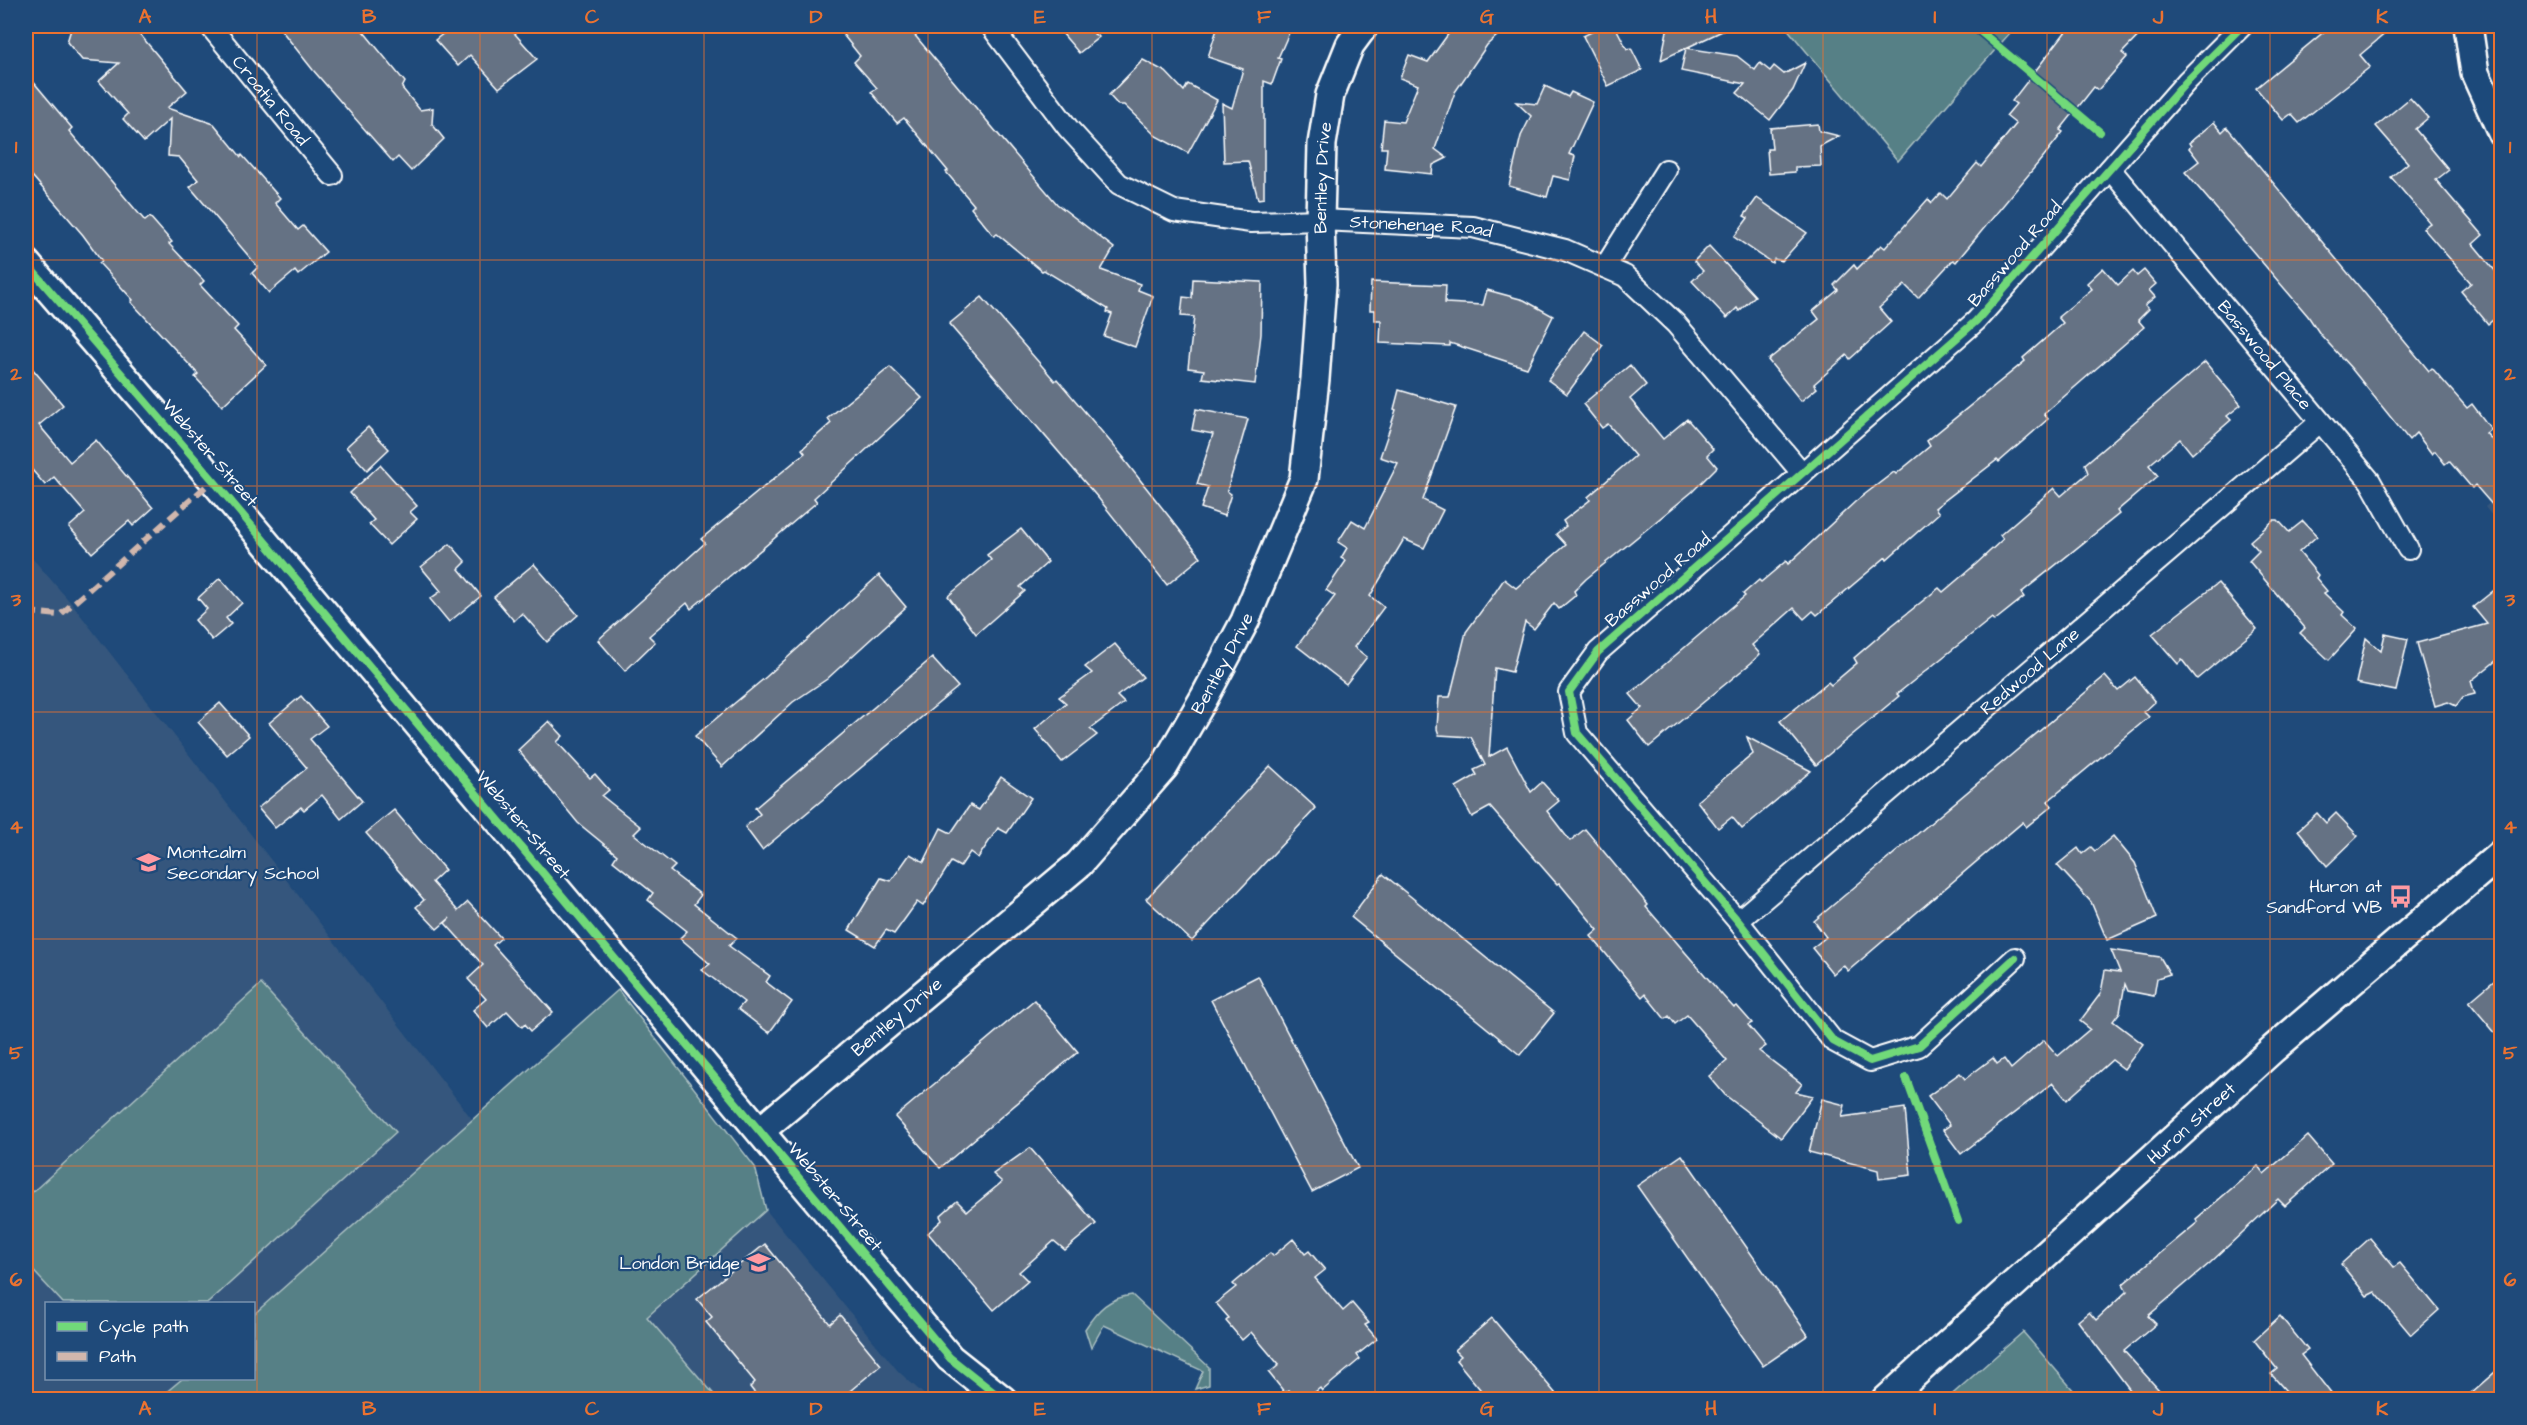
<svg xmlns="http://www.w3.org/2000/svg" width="2527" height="1425" viewBox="0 0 2527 1425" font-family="'Architects Daughter',sans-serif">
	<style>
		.built { fill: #34567d }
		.green { fill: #578086; stroke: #abc0c2; stroke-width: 1.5 }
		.building { fill: #657284; stroke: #fff; stroke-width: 1.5 }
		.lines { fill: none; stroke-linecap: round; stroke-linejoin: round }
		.street-casing { stroke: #fff; stroke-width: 24 }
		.secondary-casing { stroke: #fff; stroke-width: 32 }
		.street { stroke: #1f4a7a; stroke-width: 20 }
		.secondary { stroke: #1f4a7a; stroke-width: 27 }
		.quiet { stroke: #d1b7ad; stroke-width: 6; stroke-dasharray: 12 6; stroke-linecap: butt }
		.cycleway-casing { stroke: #1f4a7a; stroke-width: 11 }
		.cycleway { stroke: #71d979; stroke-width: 8 }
		.grid { fill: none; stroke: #eb7230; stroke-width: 1.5; stroke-opacity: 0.55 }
		.labels { text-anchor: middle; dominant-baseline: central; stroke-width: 4.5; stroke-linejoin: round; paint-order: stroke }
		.street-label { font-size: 18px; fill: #fff; stroke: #1f4a7a }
		.poi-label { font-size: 18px; fill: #fff; stroke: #1f4a7a; text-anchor: end }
		.neatline { fill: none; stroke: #eb7230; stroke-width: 2 }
		.grid-label { font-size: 20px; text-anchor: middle; font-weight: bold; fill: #eb7230 }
	</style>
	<rect width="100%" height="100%" fill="#1f4a7a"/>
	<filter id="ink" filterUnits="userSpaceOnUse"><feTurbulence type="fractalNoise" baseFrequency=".0167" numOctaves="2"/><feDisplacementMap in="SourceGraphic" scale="12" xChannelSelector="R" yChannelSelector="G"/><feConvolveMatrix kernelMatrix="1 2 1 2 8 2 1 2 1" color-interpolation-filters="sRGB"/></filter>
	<g filter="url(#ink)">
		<!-- built -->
		<g class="built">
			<polygon points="2501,493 2501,527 2485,507"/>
			<polygon points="26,551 72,604 472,1119 254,1314 254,1304 46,1304 46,1378 182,1379 158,1399 30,1400 26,1394"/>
			<polygon points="766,1210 898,1371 929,1399 718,1399 647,1317"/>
		</g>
		<!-- green -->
		<g class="green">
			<polygon points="1785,26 2016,26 1898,161"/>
			<polygon points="261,984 396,1132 208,1303 63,1303 26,1263 26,1198"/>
			<polygon points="618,990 755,1167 766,1210 647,1317 718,1399 158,1399 182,1379 254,1378 254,1314"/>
			<path d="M1132 1295 1209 1367V1385L1195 1389 1203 1371 1104 1325 1091 1348 1085 1329C1098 1309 1109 1298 1132 1295Z"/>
			<polygon points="2023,1332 2081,1399 1947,1399"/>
		</g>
		<!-- building -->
		<g class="building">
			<polygon points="72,26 133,26 187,91 167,108 214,124 241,157 242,155 280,198 275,203 298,230 303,226 326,252 298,275 295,271 269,293 252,273 258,267 190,187 198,180 179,157 168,156 170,119 144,142 123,119 128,114 99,81 119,63 82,60 67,42"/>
			<polygon points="278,26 359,26 405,82 402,88 420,110 433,108 432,124 444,139 411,171 398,157 393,162 313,70"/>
			<polygon points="453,26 508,26 537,59 499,88 470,55 458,66 435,40"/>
			<polygon points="836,26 907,26 1057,204 1114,248 1101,270 1140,284 1138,290 1153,296 1135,347 1104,336 1112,314 1107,312 1108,309 1044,270 1042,271 997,234 994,236 971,208 974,205 946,172 948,171 904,118 897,123 871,92 877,88 854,62 860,56"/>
			<polygon points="1056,26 1098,26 1094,34 1099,37 1079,53"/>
			<polygon points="1218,26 1292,26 1278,58 1281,59 1272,84 1264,81 1264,198 1258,199 1248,161 1224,162 1222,103 1232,108 1243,69 1208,57"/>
			<polygon points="1454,26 1508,26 1487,45 1455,92 1435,149 1447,158 1433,165 1432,174 1385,169 1387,148 1381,148 1384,120 1403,122 1418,85 1400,78 1409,55 1428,62"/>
			<polygon points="1604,26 1615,26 1627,49 1631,48 1642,70 1608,86 1583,36"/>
			<polygon points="1668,26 1733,26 1686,48 1737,56 1755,70 1760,63 1770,71 1774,66 1784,74 1805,63 1793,90 1770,120 1737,93 1745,84 1681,71 1686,48 1661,60"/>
			<polygon points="2070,26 2148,26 2122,53 2127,57 2098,90 2094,87 2060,130 2063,132 2044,156 1956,262 1953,260 1918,298 1905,285 1879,308 1891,322 1850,359 1847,355 1814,384 1817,388 1801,401 1768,360 1819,319 1813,311 1838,290 1834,285 1854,265 1857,269 1881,245 1885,248 1928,199 1932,203 1941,193 1947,199 1977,163 1981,167 2016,124 2006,116 2016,104 2012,101"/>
			<polygon points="2331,26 2394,26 2360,55 2370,67 2299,123 2291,114 2283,120 2256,88"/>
			<polygon points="1143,60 1166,72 1184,91 1188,84 1217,100 1188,153 1156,136 1124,105 1118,105 1109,95"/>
			<polygon points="26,73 72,128 69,131 145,221 150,217 172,242 169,244 204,281 200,285 238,326 234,330 266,365 222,406 195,377 198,374 131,302 133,300 99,263 102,261 83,235 26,169"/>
			<polygon points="1545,86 1568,97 1571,92 1593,102 1569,154 1575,156 1570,180 1553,176 1547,197 1509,186 1521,136 1531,116 1516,102 1537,104"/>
			<polygon points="2410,98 2428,118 2415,129 2449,170 2436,180 2483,235 2473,244 2502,279 2502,313 2488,324 2461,291 2471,283 2423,228 2430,223 2391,177 2408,163 2376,126"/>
			<polygon points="2214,122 2222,132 2227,127 2429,371 2432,368 2467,408 2472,404 2491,429 2486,433 2502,451 2502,516 2475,485 2472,488 2449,461 2445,464 2435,451 2432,454 2416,433 2409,440 2351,368 2320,334 2308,316 2185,172 2199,161 2189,148 2191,146 2189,143"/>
			<polygon points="1818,124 1819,131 1839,136 1820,146 1821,166 1795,167 1795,172 1769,174 1767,149 1772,149 1770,128"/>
			<polygon points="1757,198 1807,233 1782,261 1774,259 1772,263 1734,237 1748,218 1744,216"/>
			<polygon points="1709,246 1755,296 1739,311 1737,308 1727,318 1692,281 1703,271 1694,261"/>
			<polygon points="2103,268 2118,285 2133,271 2137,276 2144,270 2156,284 2149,290 2155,297 2145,305 2149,309 2138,320 2144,327 2044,414 2048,419 1999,462 1997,460 1935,508 1939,513 1887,559 1886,557 1817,615 1813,611 1804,619 1794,608 1752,645 1760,654 1751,663 1649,747 1628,720 1642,708 1630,694 1745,596 1743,594 1759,580 1761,582 1786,561 1788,564 1856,501 1894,472 1896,474 1930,446 1927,441 2025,361 2023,358 2063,323 2058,317 2092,289 2087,283"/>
			<polygon points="1193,279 1262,282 1261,334 1255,384 1202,378 1204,370 1188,368 1194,317 1181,316 1183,297 1192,298"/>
			<polygon points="1371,282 1446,285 1445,303 1483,305 1487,290 1524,300 1553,316 1527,368 1450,343 1450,346 1380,343 1381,320 1375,320 1375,310 1370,310"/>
			<polygon points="982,297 1055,381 1057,379 1125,459 1122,457 1201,557 1167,585 1099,499 949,324"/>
			<polygon points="1584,331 1603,345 1567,394 1548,380"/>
			<polygon points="26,361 63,405 39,425 70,462 96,440 153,508 133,526 129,521 92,553 69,527 85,513 54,477 45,485 26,463"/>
			<polygon points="2205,362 2241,405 2227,416 2231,420 2192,454 2180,439 2149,465 2158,476 2117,511 2119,514 2021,593 2024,597 1994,621 1992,618 1897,694 1899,696 1816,765 1780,721 1828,682 1831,685 1857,663 1854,658 1890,627 1939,588 1943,592 1976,564 2003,539 2000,535 2054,488 2061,496 2088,473 2085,464"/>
			<polygon points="1630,365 1646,385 1630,399 1663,439 1687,419 1713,449 1707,455 1717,467 1692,492 1586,579 1574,591 1576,595 1559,609 1554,603 1534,629 1525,622 1512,672 1495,668 1489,757 1507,747 1531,792 1542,782 1559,801 1547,811 1570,841 1585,829 1648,905 1646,907 1723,996 1734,1008 1737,1006 1752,1023 1748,1025 1766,1046 1759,1051 1802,1084 1796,1092 1813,1096 1781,1138 1725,1095 1709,1076 1727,1061 1687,1015 1675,1024 1669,1016 1665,1019 1645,994 1642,997 1591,936 1598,930 1559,883 1557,884 1490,807 1472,817 1456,787 1477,775 1474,770 1485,765 1471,737 1439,735 1437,729 1439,697 1450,697 1466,632 1496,591 1504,579 1516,588 1566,545 1556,534 1566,526 1563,521 1590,500 1588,497 1635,456 1608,424 1602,428 1583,404"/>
			<polygon points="890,367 922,398 814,498 817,502 691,609 687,603 649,636 655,642 625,671 598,640 705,543 701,539 805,453 802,449 831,423 828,418"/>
			<polygon points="1399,390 1456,407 1423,500 1443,510 1424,548 1404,539 1370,596 1384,607 1354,647 1367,657 1346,684 1297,646 1335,596 1326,590 1346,561 1341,558 1347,548 1338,542 1352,520 1365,528 1398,463 1380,457 1396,410 1394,409"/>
			<polygon points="1196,409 1248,419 1227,491 1231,494 1224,516 1201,508 1208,487 1197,484 1213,434 1192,430"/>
			<polygon points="368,427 389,449 367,470 346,447"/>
			<polygon points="380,465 417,506 410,512 417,519 389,545 369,524 374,520 350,493"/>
			<polygon points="2274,520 2278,520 2289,532 2303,521 2317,536 2299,552 2318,575 2316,578 2327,591 2324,593 2344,612 2342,615 2357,629 2329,660 2300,633 2305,628 2249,561 2259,551 2250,541"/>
			<polygon points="1021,529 1048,562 1020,587 1025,591 976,634 948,596 991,560 987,555"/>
			<polygon points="450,544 466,562 459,569 481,596 449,622 430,599 441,591 421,567"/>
			<polygon points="534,564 578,615 547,642 522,613 514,621 494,597"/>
			<polygon points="879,575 906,607 827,679 793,702 722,767 695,736 766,677"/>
			<polygon points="220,578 242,603 226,618 231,624 212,640 195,620 207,609 198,598"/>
			<polygon points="2218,583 2257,629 2197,679 2182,660 2178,664 2152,634"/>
			<polygon points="2502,584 2502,656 2471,681 2475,694 2463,697 2456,706 2448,702 2435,706 2417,643 2487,624 2473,607"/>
			<polygon points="2385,634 2408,639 2396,691 2356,683 2366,638 2381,651"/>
			<polygon points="1115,644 1143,677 1117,696 1124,703 1090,729 1097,735 1062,762 1035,729 1066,703 1059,697 1092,673 1085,667"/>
			<polygon points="932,658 958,687 762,850 745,827 760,814 755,808"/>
			<polygon points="2105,676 2118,691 2135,677 2155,702 2144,712 2149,717 2048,801 2052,806 2026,827 2023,822 1848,971 1843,965 1833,974 1812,948 1826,937 1814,921"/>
			<polygon points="301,696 327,726 310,739 362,801 341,819 322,795 304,810 301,807 275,828 258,808 307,768 269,723"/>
			<polygon points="220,703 249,736 227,755 198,722"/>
			<polygon points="549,721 563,736 557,742 590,778 595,774 609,790 602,796 641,827 634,834 675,866 670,871 701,895 694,904 737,938 729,946 770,976 766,982 792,1002 769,1033 738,1009 744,1002 702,970 710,964 680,938 687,931 648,900 653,893 613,861 617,855 578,823 518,750"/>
			<polygon points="1747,737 1811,771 1742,829 1732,817 1718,828 1697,801 1753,754"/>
			<polygon points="1270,766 1316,808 1192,941 1146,899"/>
			<polygon points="1001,777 1031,798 1007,833 998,828 978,858 970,852 960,867 951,862 923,906 917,902 894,934 886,930 875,946 849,930 881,878 891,881 910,854 924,862 941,828 951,833 970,805 979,810"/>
			<polygon points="394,810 445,870 432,882 458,911 468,902 501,938 493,945 553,1012 531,1031 525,1024 522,1027 507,1011 488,1028 473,1010 486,999 468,979 483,965 445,923 450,918 437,929 416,907 424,900 366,833"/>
			<polygon points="2317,813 2326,823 2336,813 2358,836 2327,866 2298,830"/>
			<polygon points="2113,836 2135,863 2157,918 2107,940 2091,902 2057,865 2078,848 2082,854 2091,847 2095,851"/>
			<polygon points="1383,874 1554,1013 1520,1055 1351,917"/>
			<polygon points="2111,950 2160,957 2170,974 2157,978 2154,996 2128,991 2125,984 2120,1012 2113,1021 2143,1044 2124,1069 2112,1060 2067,1100 2053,1083 1961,1154 1943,1130 1950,1125 1928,1096 1960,1073 1965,1079 1993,1058 1997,1064 2004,1059 2011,1069 2044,1040 2058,1056 2090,1029 2080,1021 2101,993 2105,970 2120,972"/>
			<polygon points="2502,974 2502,1041 2469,1002"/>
			<polygon points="1258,976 1358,1168 1312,1192 1211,1000"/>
			<polygon points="1034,1000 1078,1052 940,1168 895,1117"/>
			<polygon points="1822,1099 1845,1105 1842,1117 1905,1108 1911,1175 1879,1179 1878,1170 1809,1152"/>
			<polygon points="2308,1136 2332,1164 2285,1206 2278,1199 2210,1263 2148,1316 2156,1324 2124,1351 2168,1400 2121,1400 2130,1390 2078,1321 2089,1312 2096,1320 2127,1291 2123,1284 2198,1222 2196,1219 2258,1166 2264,1174"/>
			<polygon points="1030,1148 1096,1224 1065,1250 1054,1241 1019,1272 1028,1281 994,1310 928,1233 942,1220 940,1216 957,1201 967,1211 1002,1182 993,1174"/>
			<polygon points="1682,1155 1808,1335 1763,1366 1637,1186"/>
			<polygon points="2370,1238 2394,1267 2400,1263 2439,1310 2411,1335 2375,1292 2367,1296 2341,1264"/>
			<polygon points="1293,1239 1305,1254 1309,1251 1325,1270 1315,1278 1343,1311 1352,1303 1369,1323 1365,1325 1377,1339 1357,1355 1360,1359 1322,1391 1320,1388 1305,1400 1297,1400 1289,1390 1285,1393 1269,1373 1279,1365 1251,1332 1242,1340 1226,1321 1229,1318 1216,1303 1236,1287 1233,1284 1270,1253 1273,1256"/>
			<polygon points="765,1244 830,1324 840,1315 881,1365 839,1400 760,1400 750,1387 755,1382 706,1322 712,1317 697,1299"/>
			<polygon points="2280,1316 2308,1350 2301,1355 2336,1400 2294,1400 2271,1374 2277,1369 2254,1340"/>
			<polygon points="1492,1318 1561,1400 1489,1400 1456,1360 1461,1356 1455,1350"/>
			<polygon points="2502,1366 2502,1400 2463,1400"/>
		</g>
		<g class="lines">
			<defs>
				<g id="street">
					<path id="s1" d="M210 26 332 175"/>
					<path id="s2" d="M991 26 1068 128 1119 184 1174 211 1251 222 1320 220 1473 227 1565 250 1625 276 1676 324 1802 473"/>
					<path id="s3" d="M2110 169 2370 481 2408 549"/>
					<polyline points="1605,267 1666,170"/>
					<path id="s4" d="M1738 921 2320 422"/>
					<polyline points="2015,958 1919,1046 1870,1061 1833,1041 1738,921 1577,733 1569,692 1598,652 1976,321 2187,81 2242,26"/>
				</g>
				<g id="secondary">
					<polyline points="2468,26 2475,73 2502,133"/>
					<polyline points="26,263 213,480 950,1358 1003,1400"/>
					<path id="s5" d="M760 1131 1079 864 1164 767 1204 698 1245 621 1304 479 1315 379 1322 284 1320 220 1322 144 1330 95 1350 45 1364 26"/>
					<path id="s6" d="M1886 1400 2273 1049 2502 853"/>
				</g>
			</defs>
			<!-- street casing -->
			<use href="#street" class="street-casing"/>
			<!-- secondary casing -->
			<use href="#secondary" class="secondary-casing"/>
			<!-- street -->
			<use href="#street" class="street"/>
			<!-- secondary -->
			<use href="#secondary" class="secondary"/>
			<!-- quiet -->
			<polyline class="quiet" points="26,612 60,615 213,480"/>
			<defs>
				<g id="cycleway">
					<polyline points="1974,26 2100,132"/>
					<polyline points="26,263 213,480 950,1358 1003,1400"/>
					<polyline points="2015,958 1919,1046 1870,1061 1833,1041 1738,921 1577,733 1569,692 1598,652 1976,321 2187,81 2242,26"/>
					<polyline points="1906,1078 1958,1221"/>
				</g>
			</defs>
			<!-- cycleway casing -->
			<use href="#cycleway" class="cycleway-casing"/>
			<!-- cycleway -->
			<use href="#cycleway" class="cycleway"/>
		</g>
	</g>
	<!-- grid -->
	<path class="grid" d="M257 26V1400M480 26V1400M704 26V1400M928 26V1400M1152 26V1400M1375 26V1400M1599 26V1400M1823 26V1400M2047 26V1400M2270 26V1400M26 260H2502M26 486H2502M26 712H2502M26 939H2502M26 1166H2502"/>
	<!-- icons -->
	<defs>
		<symbol id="school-bare" viewBox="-9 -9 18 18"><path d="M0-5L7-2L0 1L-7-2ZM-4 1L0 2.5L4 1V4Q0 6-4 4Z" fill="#ff9aa2" stroke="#1f4a7a" stroke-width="2.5" paint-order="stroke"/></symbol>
		<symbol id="bus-bare" viewBox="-9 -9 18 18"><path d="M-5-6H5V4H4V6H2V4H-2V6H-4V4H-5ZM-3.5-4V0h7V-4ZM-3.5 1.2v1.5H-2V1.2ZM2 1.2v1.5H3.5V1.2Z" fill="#ff9aa2" stroke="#1f4a7a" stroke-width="2.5" paint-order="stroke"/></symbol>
	</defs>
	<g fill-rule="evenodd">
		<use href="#school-bare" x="132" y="846" width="33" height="33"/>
		<use href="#bus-bare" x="2384" y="880" width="33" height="33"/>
		<use href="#school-bare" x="742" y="1246" width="33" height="33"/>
	</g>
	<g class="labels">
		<!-- street labels -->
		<g class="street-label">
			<text stroke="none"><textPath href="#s1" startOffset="96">Croatia Road</textPath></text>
			<text stroke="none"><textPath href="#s5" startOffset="1168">Bentley Drive</textPath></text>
			<text stroke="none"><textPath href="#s2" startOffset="513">Stonehenge Road</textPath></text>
			<text transform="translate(2015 254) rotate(-49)">Basswood Road</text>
			<text stroke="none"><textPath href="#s3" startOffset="242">Basswood Place</textPath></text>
			<text transform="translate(210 453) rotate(49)">Webster Street</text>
			<text transform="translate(1658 580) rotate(-41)">Basswood Road</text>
			<text stroke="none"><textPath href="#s5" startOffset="664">Bentley Drive</textPath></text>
			<text stroke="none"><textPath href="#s4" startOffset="384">Redwood Lane</textPath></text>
			<text transform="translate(523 825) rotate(50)">Webster Street</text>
			<text stroke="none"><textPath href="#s5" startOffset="178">Bentley Drive</textPath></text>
			<text stroke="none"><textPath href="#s6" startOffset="412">Huron Street</textPath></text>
			<text transform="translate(835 1197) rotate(50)">Webster Street</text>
		</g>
		<!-- poi labels -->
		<g class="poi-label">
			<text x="167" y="852" text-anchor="start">Montcalm<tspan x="167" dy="21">Secondary School</tspan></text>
			<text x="2382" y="886">Huron at<tspan x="2382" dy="21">Sandford WB</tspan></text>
			<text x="740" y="1263">London Bridge</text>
		</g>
	</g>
	<!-- margin -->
	<rect width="2527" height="1425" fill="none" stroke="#1f4a7a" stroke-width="66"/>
	<!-- legend -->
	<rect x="45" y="1302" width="210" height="78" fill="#1f4a7a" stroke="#7992af" stroke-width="1.5"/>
	<rect x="57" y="1322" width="30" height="9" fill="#71d979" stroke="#7992af" stroke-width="1.5"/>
	<text x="99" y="1332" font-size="18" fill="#ffffff">Cycle path</text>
	<rect x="57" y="1352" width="30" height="9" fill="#d1b7ad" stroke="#7992af" stroke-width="1.5"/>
	<text x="99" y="1362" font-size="18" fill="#ffffff">Path</text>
	<rect x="33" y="33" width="2461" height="1359" class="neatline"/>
	<g class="grid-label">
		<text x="145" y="23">A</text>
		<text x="369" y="23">B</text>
		<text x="592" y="23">C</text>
		<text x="816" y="23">D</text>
		<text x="1040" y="23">E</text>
		<text x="1264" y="23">F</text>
		<text x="1487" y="23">G</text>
		<text x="1711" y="23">H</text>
		<text x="1935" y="23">I</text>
		<text x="2158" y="23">J</text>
		<text x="2382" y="23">K</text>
		<text x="16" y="153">1</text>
		<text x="2510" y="153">1</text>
		<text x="16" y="380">2</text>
		<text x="2510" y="380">2</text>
		<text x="16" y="606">3</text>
		<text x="2510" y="606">3</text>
		<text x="16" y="833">4</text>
		<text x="2510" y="833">4</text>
		<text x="16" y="1059">5</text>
		<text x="2510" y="1059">5</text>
		<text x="16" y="1286">6</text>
		<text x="2510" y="1286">6</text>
		<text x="145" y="1415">A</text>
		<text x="369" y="1415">B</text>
		<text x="592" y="1415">C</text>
		<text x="816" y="1415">D</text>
		<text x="1040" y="1415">E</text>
		<text x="1264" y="1415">F</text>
		<text x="1487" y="1415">G</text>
		<text x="1711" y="1415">H</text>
		<text x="1935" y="1415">I</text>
		<text x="2158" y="1415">J</text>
		<text x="2382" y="1415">K</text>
	</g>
</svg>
